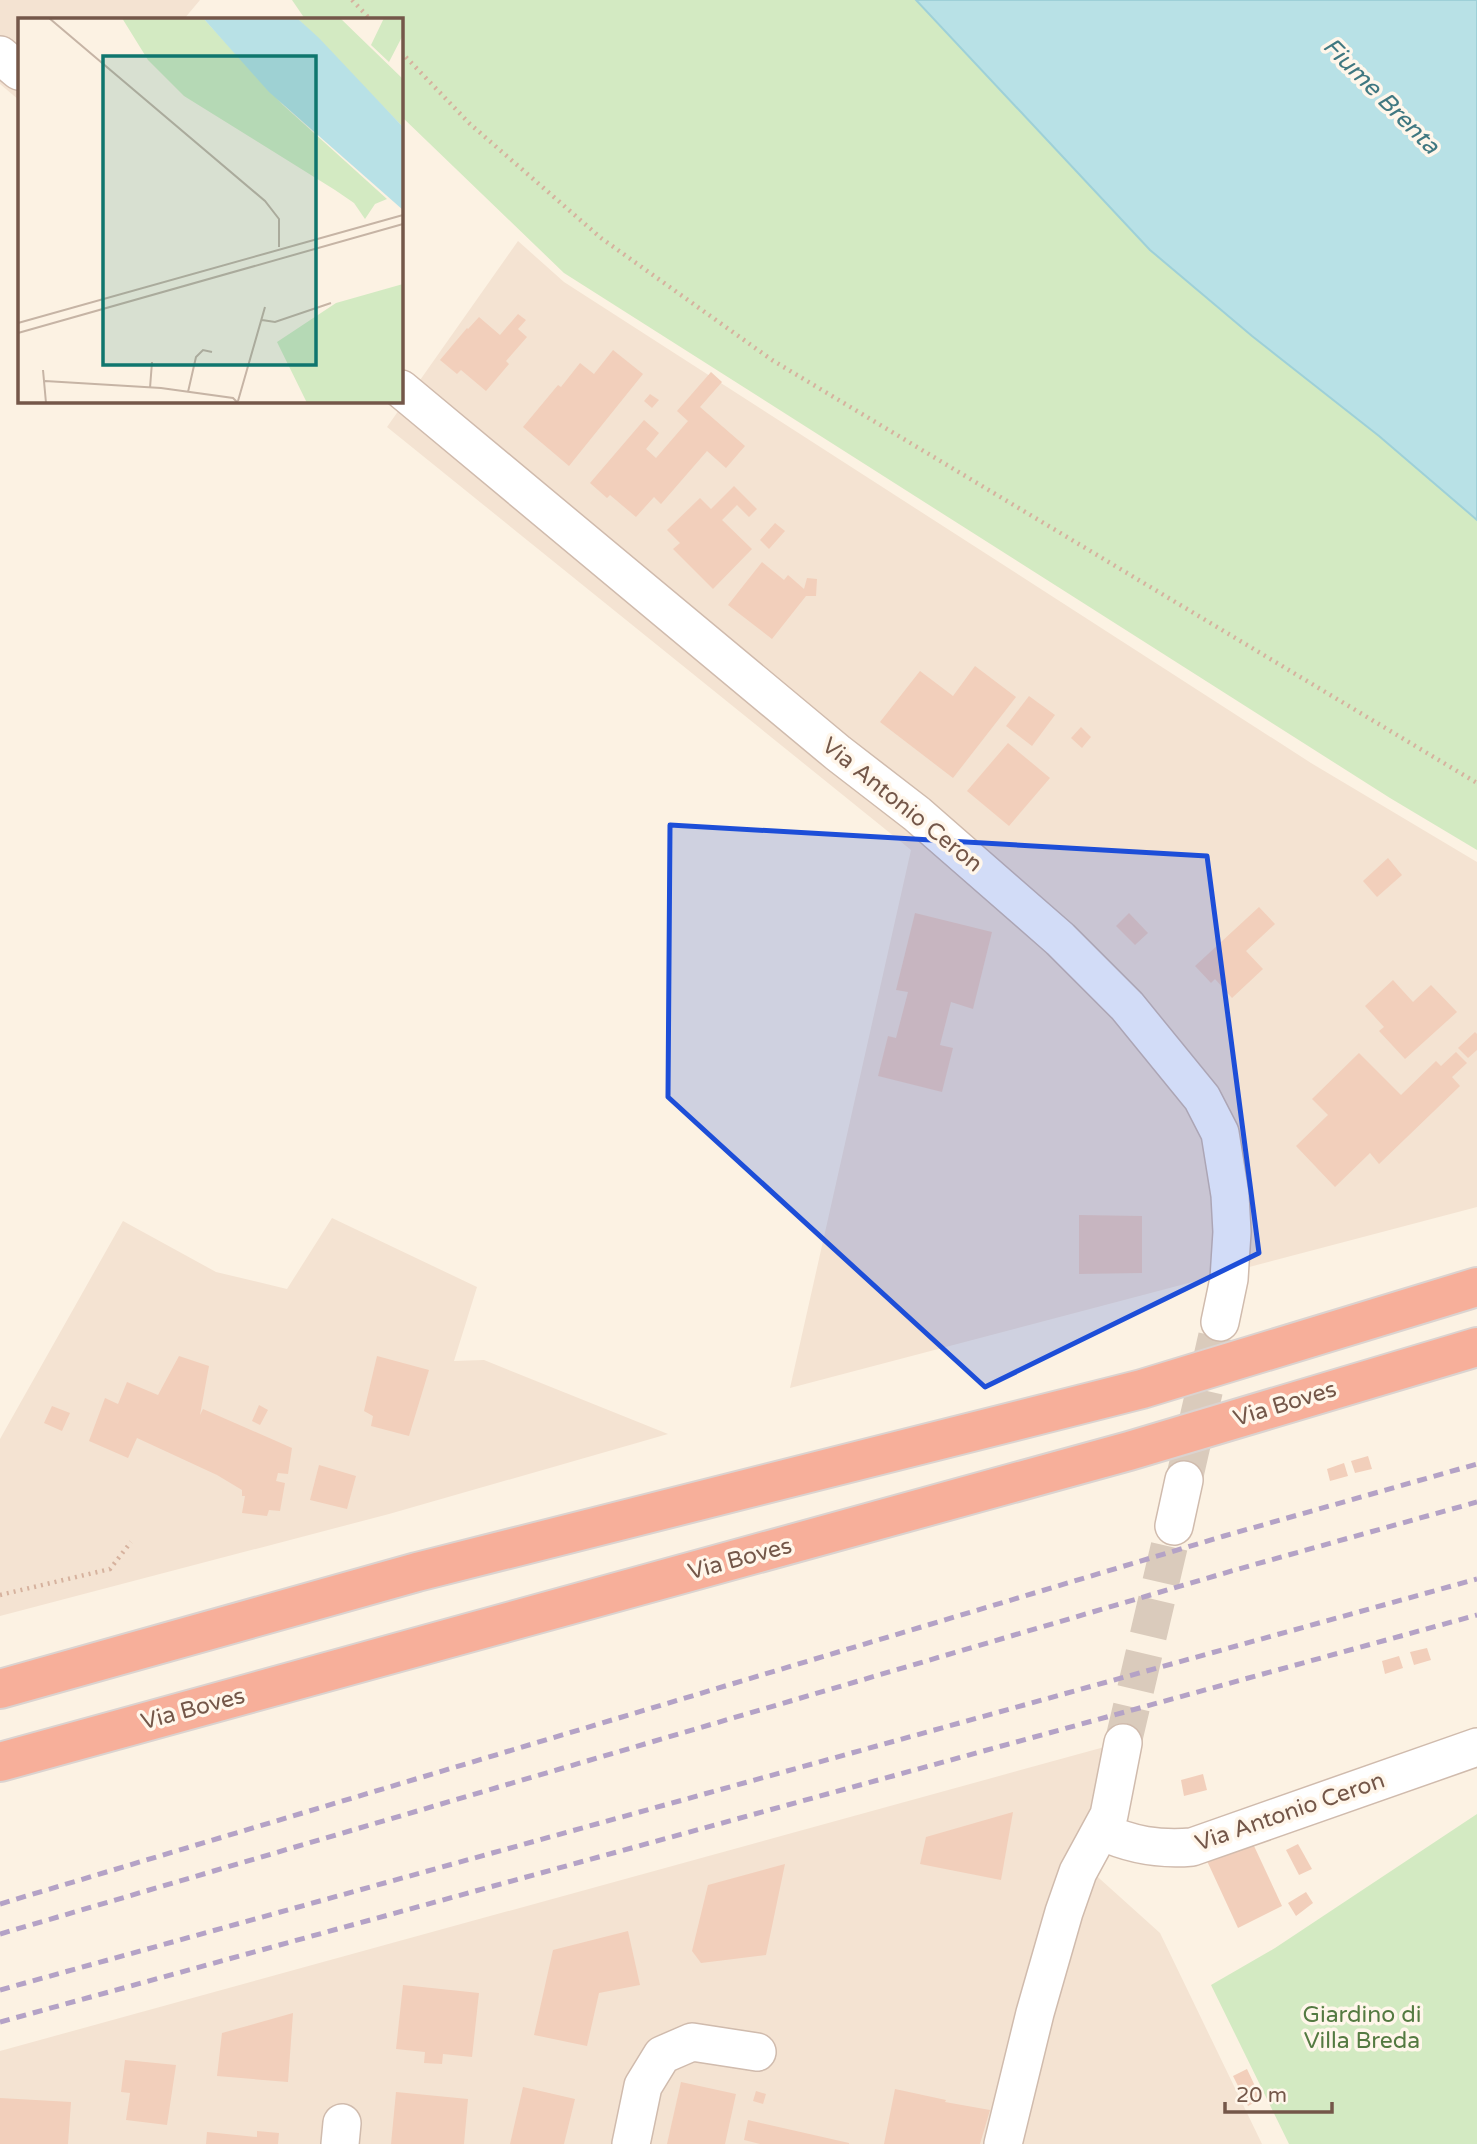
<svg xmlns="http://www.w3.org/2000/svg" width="1477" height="2144" viewBox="0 0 1477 2144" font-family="'Varela Round',sans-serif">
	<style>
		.residential { fill: #f4e3d2 }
		.green { fill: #d3eac2 }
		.water { fill: #b8e1e6; stroke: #9ed0d8; stroke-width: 2 }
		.building { fill: #f2cfbb }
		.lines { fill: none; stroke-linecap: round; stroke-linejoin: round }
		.minor-tunnel { stroke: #dacbbc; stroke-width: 37; stroke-dasharray: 37 18; stroke-linecap: butt }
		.minor-casing { stroke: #d0bbad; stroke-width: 40 }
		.highway-casing { stroke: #dbd3d0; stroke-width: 42 }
		.path { stroke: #d6b29e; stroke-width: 4.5; stroke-dasharray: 2 5; stroke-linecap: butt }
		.minor { stroke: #fff; stroke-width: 37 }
		.highway { stroke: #f7af9a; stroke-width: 38 }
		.rail { stroke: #b4a2c6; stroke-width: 5; stroke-dasharray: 10 7; stroke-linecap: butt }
		.marked { fill: #1d4ed8; fill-opacity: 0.2; stroke: #1d4ed8; stroke-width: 5; stroke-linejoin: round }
		.labels { text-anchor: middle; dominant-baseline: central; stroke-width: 7; stroke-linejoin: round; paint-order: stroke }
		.street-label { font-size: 23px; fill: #745749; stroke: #fff6ea }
		.park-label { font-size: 23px; fill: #547a41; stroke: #fff6ea }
		.water-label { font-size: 24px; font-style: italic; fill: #407881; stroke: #fff6ea }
		.inset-road { fill: none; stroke: #c6b4a5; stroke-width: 2 }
		.view { fill: #0f766e; fill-opacity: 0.15; stroke: #0f766e; stroke-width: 3.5 }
		.inset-edge { fill: none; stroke: #745749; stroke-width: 3.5 }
	</style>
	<rect width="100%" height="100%" fill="#fcf2e3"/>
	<!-- residential -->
	<g class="residential">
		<polygon points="0,0 200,0 184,19 19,19 19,100 0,84"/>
		<polygon points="518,241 564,282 1311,763 1477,862 1477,1207 790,1388 911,850 387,427"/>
		<polygon points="332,1218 477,1287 454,1361 484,1360 668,1434 389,1514 0,1616 0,1439 123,1221 216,1272 287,1289"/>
		<polygon points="1119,1743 1090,1870 1160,1933 1262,2144 0,2144 0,2051"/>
	</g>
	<!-- green -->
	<g class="green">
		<polygon points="292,0 916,0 1150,250 1252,336 1379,436 1477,520 1477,850 1390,798 564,273 401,116 401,19 305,19"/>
		<polygon points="1477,1814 1477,2144 1289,2144 1211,1985 1275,1948"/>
	</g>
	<!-- water -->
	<polygon class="water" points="916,0 1477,0 1477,520 1379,436 1252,336 1150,250"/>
	<!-- building -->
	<g class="building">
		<polygon points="518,314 526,320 518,329 527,337 506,361 509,364 486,391 461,370 457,374 440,360 467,328 468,329 479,317 500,335"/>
		<polygon points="613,350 643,374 569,466 523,427 558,385 561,387 580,363 594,374"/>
		<polygon points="711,372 722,382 700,407 745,446 726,468 707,451 661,504 654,497 636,517 610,495 607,498 590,483 644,420 659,433 646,449 656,458 688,421 677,411"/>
		<polygon points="650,394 659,400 652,408 644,401"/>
		<polygon points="734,486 757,509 749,517 737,505 722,520 752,549 713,589 673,549 680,543 667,530 700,498 711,509"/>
		<polygon points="775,523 785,531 769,549 760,540"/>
		<polygon points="762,562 784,580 788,575 804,589 807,578 817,579 816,596 806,596 772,639 728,605"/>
		<polygon points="975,666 1016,697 953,778 880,722 920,671 953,696"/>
		<polygon points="1029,696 1055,715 1032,746 1006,726"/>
		<polygon points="1081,727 1091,737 1082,748 1071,738"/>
		<polygon points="1008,743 1050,778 1009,826 967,791"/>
		<polygon points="1388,858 1402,875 1377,897 1363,881"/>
		<polygon points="1259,907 1275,924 1246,951 1263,969 1232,998 1215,979 1211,983 1195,966"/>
		<polygon points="915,913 992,932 973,1009 951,1002 940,1045 953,1048 942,1092 878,1076 888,1036 896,1038 908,992 896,990"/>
		<polygon points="1129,913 1148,933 1135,945 1116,926"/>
		<polygon points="1393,980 1413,1002 1431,985 1457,1012 1405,1059 1379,1031 1384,1027 1365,1006"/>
		<polygon points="1475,1032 1477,1034 1477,1050 1468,1058 1458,1048"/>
		<polygon points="1456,1052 1467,1063 1452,1077 1460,1086 1379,1164 1370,1153 1335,1187 1296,1146 1328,1115 1312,1099 1359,1053 1401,1095 1436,1061 1441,1066"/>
		<polygon points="1079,1215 1142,1216 1142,1273 1079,1274"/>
		<polygon points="179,1356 209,1366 200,1415 203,1409 292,1448 288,1474 278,1473 276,1481 285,1483 280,1511 269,1510 267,1516 242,1513 245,1496 242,1496 242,1490 217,1475 137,1438 128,1458 89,1441 105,1398 118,1404 127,1382 158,1395"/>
		<polygon points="377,1356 429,1370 409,1436 371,1426 373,1416 364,1411"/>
		<polygon points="259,1405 268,1410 260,1425 252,1421"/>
		<polygon points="52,1406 70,1413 62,1431 44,1423"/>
		<polygon points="1368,1456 1372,1469 1355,1473 1351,1461"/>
		<polygon points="1344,1463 1348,1476 1330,1481 1327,1469"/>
		<polygon points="319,1465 356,1476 347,1509 310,1500"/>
		<polygon points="1427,1648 1431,1660 1414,1665 1410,1652"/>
		<polygon points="1399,1656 1403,1668 1385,1674 1382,1661"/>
		<polygon points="1203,1774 1207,1790 1184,1796 1181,1780"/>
		<polygon points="1013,1812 1001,1880 920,1864 926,1837"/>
		<polygon points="1248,1833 1282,1906 1238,1928 1201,1848"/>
		<polygon points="1298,1844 1312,1869 1299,1875 1286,1850"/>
		<polygon points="785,1864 766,1955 701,1963 692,1951 708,1885"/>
		<polygon points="1306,1892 1313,1903 1296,1916 1288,1903"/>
		<polygon points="628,1931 640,1985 599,1993 587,2046 534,2035 553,1950"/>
		<polygon points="403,1985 479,1993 472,2057 443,2054 442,2064 424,2063 425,2052 396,2049"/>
		<polygon points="293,2013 288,2082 217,2076 222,2033"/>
		<polygon points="125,2060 176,2065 167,2125 126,2120 130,2093 121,2092"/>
		<polygon points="1247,2069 1261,2099 1248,2106 1233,2076"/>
		<polygon points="681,2082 736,2094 725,2144 667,2144"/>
		<polygon points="523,2087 575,2099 564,2144 510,2144"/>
		<polygon points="895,2089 946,2100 945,2102 990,2110 980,2144 884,2144"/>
		<polygon points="756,2091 766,2094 763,2104 753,2101"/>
		<polygon points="396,2092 468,2099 464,2144 391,2144"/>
		<polygon points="0,2098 71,2102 68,2144 0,2144"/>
		<polygon points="748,2120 849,2143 849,2144 760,2144 744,2140"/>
		<polygon points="257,2131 279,2133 278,2144 206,2144 207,2132 257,2137"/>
	</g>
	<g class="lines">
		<!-- minor-tunnel -->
		<g class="minor-tunnel">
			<polyline points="1184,1480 1220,1322"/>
			<polyline points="1123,1743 1174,1526"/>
		</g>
		<defs>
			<g id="minor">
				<polyline points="0,55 19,71"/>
				<polyline points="401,389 838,753 917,814 1060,939 1127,1006 1202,1098 1220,1133 1230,1195 1232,1232 1229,1279 1220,1322"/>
				<polyline points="1174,1526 1184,1480"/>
				<path d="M1101 1831C1131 1845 1159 1850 1192 1847L1477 1747"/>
				<polyline points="340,2144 342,2123"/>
				<polyline points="631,2144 643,2086 662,2055 692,2042 757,2052"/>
				<polyline points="1003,2144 1035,2013 1064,1912 1078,1872 1109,1815 1123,1743"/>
			</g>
			<g id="highway">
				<polyline points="0,1689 417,1572 1142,1389 1477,1287"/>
				<polyline points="0,1762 1129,1451 1477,1347"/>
			</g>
		</defs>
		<!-- minor casing -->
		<use href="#minor" class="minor-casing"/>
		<!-- highway casing -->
		<use href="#highway" class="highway-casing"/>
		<!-- path -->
		<g class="path">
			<polyline points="352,0 370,19"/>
			<polyline points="401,52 470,124 601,238 772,360 1477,783"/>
			<polyline points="0,1595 110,1569 131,1542"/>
		</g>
		<!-- minor -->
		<use href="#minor" class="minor"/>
		<!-- highway -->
		<use href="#highway" class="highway"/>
		<!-- rail -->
		<g class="rail">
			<polyline points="0,1904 1224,1536 1477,1464"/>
			<polyline points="0,1934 1235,1570 1477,1502"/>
			<polyline points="0,1990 1477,1579"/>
			<polyline points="0,2022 1477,1615"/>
		</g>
	</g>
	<!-- marked area -->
	<path class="marked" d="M670 825 1207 856 1259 1253 985 1387 668 1097Z"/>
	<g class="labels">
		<!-- street labels -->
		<g class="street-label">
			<text transform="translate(902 805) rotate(39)">Via Antonio Ceron</text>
			<text transform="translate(1285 1404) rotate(-17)">Via Boves</text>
			<text transform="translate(740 1559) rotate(-15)">Via Boves</text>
			<text transform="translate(193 1709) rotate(-15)">Via Boves</text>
			<text transform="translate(1290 1812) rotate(-19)">Via Antonio Ceron</text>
		</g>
		<!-- park labels -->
		<g class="park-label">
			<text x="1362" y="2015">Giardino di<tspan x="1362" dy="26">Villa Breda</tspan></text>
		</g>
		<!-- water labels -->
		<g class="water-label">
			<text transform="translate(1381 96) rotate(45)">Fiume Brenta</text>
		</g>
	</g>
	<!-- overview -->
	<g transform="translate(18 18)">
		<rect width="385" height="385" fill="#fcf2e3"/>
		<path d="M104 0H185L265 87 369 181 357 186 347 201 336 185 317 172 166 78 130 42ZM279 0H322L385 61V109ZM366 0H385V17L371 44 353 27ZM385 266V385H289L259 324 318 285Z" fill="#d3eac2"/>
		<path d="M185 0H279L301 20 385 109V192L251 74Z" fill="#b8e1e6"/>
		<path class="inset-road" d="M31 0 247 183 261 201V229M244 302 257 304 313 285M0 305 385 197M0 315 385 206M25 352 28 385M27 363 143 370 215 380 220 385M132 370 134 344M170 374 178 339 185 332 194 334M220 383 247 289"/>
		<path class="view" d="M85 38H298V347H85Z"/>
		<rect width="385" height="385" class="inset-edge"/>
	</g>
	<!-- scale -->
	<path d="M1225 2102v10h107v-10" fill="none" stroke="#745749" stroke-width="3.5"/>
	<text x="1236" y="2102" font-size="21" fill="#745749" stroke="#fff6ea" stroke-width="5" paint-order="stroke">20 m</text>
</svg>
